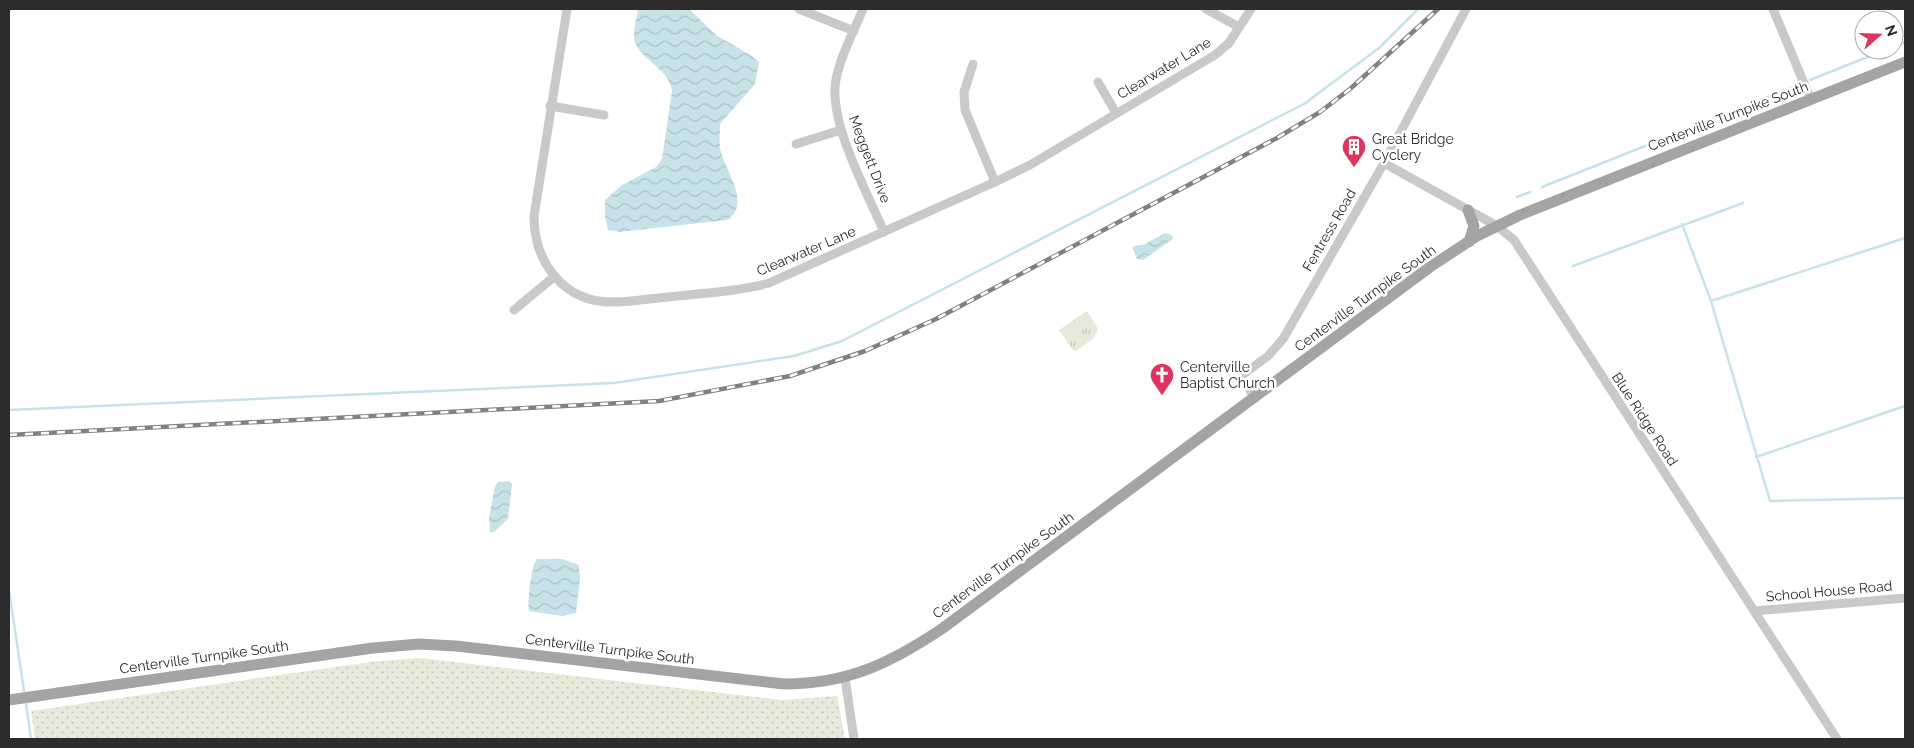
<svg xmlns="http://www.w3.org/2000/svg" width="1914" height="748" viewBox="0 0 1914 748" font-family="Raleway,sans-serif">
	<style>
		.grass { fill: url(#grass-dots) }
		.park { fill: url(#park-tufts) }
		.water { fill: url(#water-waves) }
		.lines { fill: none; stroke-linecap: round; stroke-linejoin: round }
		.stream { stroke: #c7e2e9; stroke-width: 2.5 }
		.minor { stroke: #c9c9c9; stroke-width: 9 }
		.major { stroke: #a4a4a4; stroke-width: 11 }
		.rail-casing { stroke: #818181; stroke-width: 4.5 }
		.rail { stroke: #fff; stroke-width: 2.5; stroke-dasharray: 8; stroke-linecap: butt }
		.labels { text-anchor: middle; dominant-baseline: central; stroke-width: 5; stroke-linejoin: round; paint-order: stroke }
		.street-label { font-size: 14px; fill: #2c2c2c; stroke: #fff }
		.poi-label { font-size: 14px; fill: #2c2c2c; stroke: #fff; text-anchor: start }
	</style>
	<defs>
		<pattern id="grass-dots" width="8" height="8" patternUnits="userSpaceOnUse" patternTransform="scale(1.25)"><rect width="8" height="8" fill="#e5eada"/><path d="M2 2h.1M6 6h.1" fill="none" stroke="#c5c9bb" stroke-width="1.8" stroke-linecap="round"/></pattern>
		<pattern id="park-tufts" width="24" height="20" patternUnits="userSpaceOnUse" patternTransform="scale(1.25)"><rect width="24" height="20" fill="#e5eada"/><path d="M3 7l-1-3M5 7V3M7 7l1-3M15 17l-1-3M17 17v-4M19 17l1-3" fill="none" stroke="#c5c9bb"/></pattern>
		<pattern id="water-waves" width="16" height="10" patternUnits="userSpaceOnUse" patternTransform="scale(1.25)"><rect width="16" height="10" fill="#c7e2e9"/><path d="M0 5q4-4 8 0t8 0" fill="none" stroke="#abc2c8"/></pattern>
	</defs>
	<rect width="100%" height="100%" fill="#fff"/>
	<!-- grass -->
	<polygon class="grass" points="421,658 781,700 837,696 845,739 35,739 31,711 378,661"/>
	<!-- park -->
	<polygon class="park" points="1087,311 1098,329 1094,338 1076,351 1073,350 1059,330"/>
	<!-- water -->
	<g class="water">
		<path d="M638 9H689L716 35 752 56 759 62 755 84 720 124C720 132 719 140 720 148 724 169 753 205 727 220L620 232 608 230 605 217V200L622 185 656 167 662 159 672 91C669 67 634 57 634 37 633 28 637 18 638 9Z"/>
		<polygon points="1165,233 1172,235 1173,239 1143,260 1137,259 1132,247 1145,244"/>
		<polygon points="509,481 512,484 508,519 494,532 490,532 489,518 495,486 499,482"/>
		<path d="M537 559H562L579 565 580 578 576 613 562 616 529 611C527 602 531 565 537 559Z"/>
	</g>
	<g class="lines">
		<!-- stream -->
		<g class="stream">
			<polyline points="1894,47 1905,42"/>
			<polyline points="1810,80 1885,50"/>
			<polyline points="1704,122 1798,85"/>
			<polyline points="1542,187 1693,127"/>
			<polyline points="1517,197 1530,192"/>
			<polyline points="1682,224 1711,301 1770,501 1905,498"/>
			<polyline points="1573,266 1743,203"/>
			<polyline points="1711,301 1905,238"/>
			<polyline points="9,410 614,383 794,356 842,341 1304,104 1379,48 1418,9"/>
			<polyline points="1756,457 1905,406"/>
			<polyline points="9,590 24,691"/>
			<polyline points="26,704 31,739"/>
		</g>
		<!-- minor -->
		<g class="minor">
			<path d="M567 9 534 216C534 262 563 302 612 302 634 302 656 298 677 296 708 293 739 291 769 283L995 182 1030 165 1215 55 1229 43 1251 9"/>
			<polyline points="799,9 854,31"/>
			<path d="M863 9C854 31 836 65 835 88 833 131 867 192 884 232"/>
			<polyline points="1206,9 1239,27"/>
			<polyline points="1773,9 1811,100"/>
			<polyline points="973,64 964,92 965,110 995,182"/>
			<polyline points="1098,82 1116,113"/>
			<polyline points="550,106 604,115"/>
			<polyline points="796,144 841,130"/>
			<polyline points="1384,163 1497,226 1514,240 1837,739"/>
			<polyline points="514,310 555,276"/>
			<polyline points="1255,398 1241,376 1268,356 1283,339 1384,163 1466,9"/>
			<polyline points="1755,611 1905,598"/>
			<polyline points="845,678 854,739"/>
		</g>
		<!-- major -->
		<g class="major">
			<polyline points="1468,210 1474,226 1469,242"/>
			<path d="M9 700 373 648 419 644 456 646 784 684C848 684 891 663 943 628L1430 267 1477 236 1520 215 1905 62"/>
		</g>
		<defs>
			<polyline id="rail" points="9,435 659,401 790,376 865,351 936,319 1277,138 1320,112 1350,89 1438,9"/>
		</defs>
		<!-- rail casing -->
		<use href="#rail" class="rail-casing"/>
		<!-- rail -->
		<use href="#rail" class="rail"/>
	</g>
	<!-- icons -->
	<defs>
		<symbol id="building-pin" viewBox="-11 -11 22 30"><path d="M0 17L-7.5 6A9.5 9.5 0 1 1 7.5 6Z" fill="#dd355f" stroke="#fff"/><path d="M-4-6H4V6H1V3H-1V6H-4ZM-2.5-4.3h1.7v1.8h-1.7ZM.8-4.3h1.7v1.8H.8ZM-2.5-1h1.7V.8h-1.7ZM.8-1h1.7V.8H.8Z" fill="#fff"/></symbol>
		<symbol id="church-pin" viewBox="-11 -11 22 30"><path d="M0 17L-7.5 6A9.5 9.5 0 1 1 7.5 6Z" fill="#dd355f" stroke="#fff"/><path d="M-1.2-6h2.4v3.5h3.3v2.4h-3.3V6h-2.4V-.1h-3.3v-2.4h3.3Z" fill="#fff"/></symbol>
	</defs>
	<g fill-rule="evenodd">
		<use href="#building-pin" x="1340" y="133" width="28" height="38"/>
		<use href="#church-pin" x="1148" y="361" width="28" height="38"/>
	</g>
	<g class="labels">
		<!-- street labels -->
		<g class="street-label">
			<text transform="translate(1164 68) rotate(-31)">Clearwater Lane</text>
			<text transform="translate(1728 116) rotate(-21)">Centerville Turnpike South</text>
			<text transform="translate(870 159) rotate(69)">Meggett Drive</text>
			<text transform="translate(1329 230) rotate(-60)">Fentress Road</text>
			<text transform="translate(806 251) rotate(-23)">Clearwater Lane</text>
			<text transform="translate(1365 298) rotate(-36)">Centerville Turnpike South</text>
			<text transform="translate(1645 419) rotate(57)">Blue Ridge Road</text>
			<text transform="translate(1003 565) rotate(-36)">Centerville Turnpike South</text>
			<text transform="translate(1829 591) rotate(-5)">School House Road</text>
			<text transform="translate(610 649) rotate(7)">Centerville Turnpike South</text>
			<text transform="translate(204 657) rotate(-8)">Centerville Turnpike South</text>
		</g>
		<!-- poi labels -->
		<g class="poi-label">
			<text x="1372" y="139">Great Bridge<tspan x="1372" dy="16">Cyclery</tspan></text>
			<text x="1180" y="367">Centerville<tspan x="1180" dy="16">Baptist Church</tspan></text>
		</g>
	</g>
	<!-- border -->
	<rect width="1914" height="748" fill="none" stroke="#2c2c2c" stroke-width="20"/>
	<!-- north arrow -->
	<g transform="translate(1879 35) rotate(70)"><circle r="24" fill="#ffffff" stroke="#ababab"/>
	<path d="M0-4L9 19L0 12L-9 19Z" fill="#dd355f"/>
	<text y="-8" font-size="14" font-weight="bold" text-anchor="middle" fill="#2c2c2c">N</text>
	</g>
</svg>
